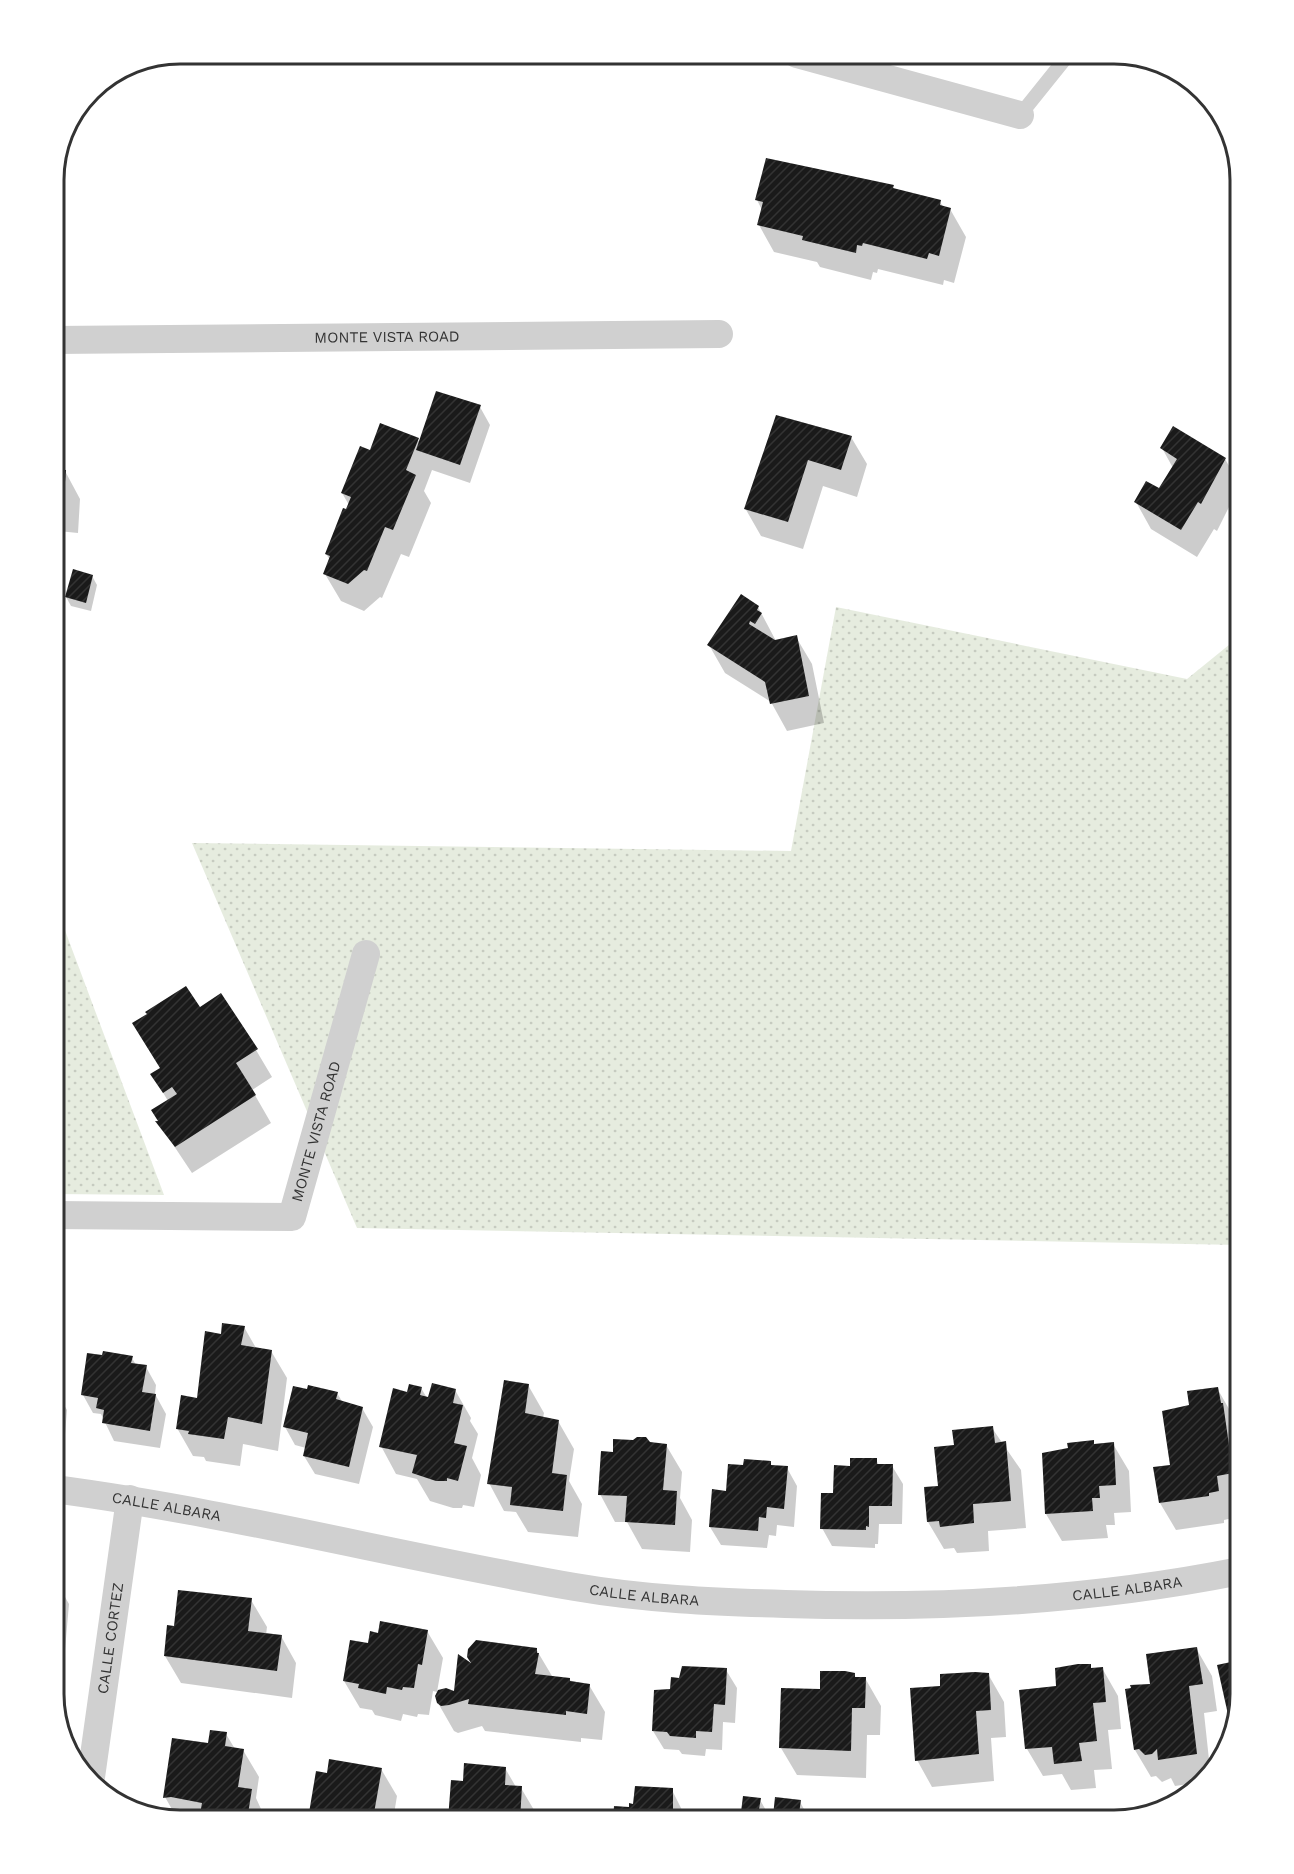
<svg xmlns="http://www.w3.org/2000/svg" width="1294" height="1874" viewBox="0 0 1294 1874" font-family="'Work Sans',sans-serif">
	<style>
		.grass { fill: url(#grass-dots) }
		.shadow { fill: #0003 }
		.building { fill: url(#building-hatch) }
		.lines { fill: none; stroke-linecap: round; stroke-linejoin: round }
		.lane { stroke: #d0d0d0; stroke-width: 14 }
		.street { stroke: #d0d0d0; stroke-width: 28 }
		.labels { text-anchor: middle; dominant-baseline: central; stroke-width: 6; stroke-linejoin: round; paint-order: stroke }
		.street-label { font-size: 15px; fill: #333; stroke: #fff }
		.rim { fill: none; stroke: #333; stroke-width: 3 }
	</style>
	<defs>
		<pattern id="grass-dots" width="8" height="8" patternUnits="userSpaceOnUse" patternTransform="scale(1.5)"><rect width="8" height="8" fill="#e6ecdf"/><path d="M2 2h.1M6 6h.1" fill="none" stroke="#c6cbc0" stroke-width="1.8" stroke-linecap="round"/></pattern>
		<pattern id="building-hatch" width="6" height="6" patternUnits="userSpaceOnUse" patternTransform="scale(1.5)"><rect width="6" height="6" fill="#1a1a1a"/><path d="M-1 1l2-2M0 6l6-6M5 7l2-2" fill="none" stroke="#333"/></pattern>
	</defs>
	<rect width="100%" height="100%" fill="#fff"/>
	<!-- grass -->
	<g class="grass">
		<polygon points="836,607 1187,679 1240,636 1240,1245 357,1228 192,843 791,851"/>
		<polygon points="54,901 164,1195 54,1194"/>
	</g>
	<!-- shadow -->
	<g class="shadow">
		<polygon points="893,187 895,191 940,202 944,208 950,209 966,237 954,283 944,280 943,285 878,269 877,273 873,272 871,280 820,267 817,262 774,252 759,225 762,210 757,200"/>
		<polygon points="480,407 490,425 470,483 432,470 424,491 431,503 409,557 401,554 382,598 380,597 364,611 341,601 325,574 330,560 326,554 349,505 342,493 370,452 418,440 420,443"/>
		<polygon points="777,417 851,437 867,464 857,497 823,486 803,549 761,536 745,508"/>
		<polygon points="1162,448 1225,459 1240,485 1217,531 1214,529 1197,557 1151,529 1136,502 1160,490 1173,468"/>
		<polygon points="54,471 65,471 80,499 78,533 58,531 58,560 54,559"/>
		<polygon points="92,576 97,585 91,611 71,606 66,597"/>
		<polygon points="758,607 776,641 796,637 812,664 824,723 787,731 771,702 725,673 709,645"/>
		<polygon points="54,637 57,641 56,658 54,657"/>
		<polygon points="199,1009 256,1050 272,1077 252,1090 271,1123 192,1173 158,1122 168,1101 152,1074 161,1069"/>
		<polygon points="244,1327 256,1348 271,1351 287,1378 278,1451 243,1444 240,1466 206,1461 204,1457 193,1456 177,1428 198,1399 222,1335"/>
		<polygon points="54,1346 58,1353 54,1388 67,1410 64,1446 54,1444"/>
		<polygon points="132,1358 136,1365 146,1367 156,1385 155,1394 166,1414 160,1448 114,1441 101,1414 93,1413 83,1395"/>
		<polygon points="528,1385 544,1413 543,1418 558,1421 574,1449 569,1481 582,1504 578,1537 528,1532 516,1512 504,1511 489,1483"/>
		<polygon points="421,1388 427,1398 455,1390 471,1418 470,1421 478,1434 472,1458 481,1475 474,1507 463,1505 462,1508 453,1508 430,1501 417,1479 396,1474 381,1446 408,1394"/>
		<polygon points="1217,1388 1233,1416 1238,1432 1240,1502 1231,1503 1233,1518 1224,1520 1224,1523 1176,1530 1160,1503 1155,1468 1171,1466 1191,1406"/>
		<polygon points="337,1393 343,1403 362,1408 373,1427 359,1484 315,1474 304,1456 306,1448 295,1445 285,1427"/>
		<polygon points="992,1428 1021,1470 1026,1528 988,1531 989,1551 957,1553 954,1548 944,1549 928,1522 926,1489 939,1487 955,1446"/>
		<polygon points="1093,1442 1095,1445 1113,1444 1129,1471 1131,1512 1114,1513 1115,1525 1106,1525 1108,1538 1062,1541 1046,1514"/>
		<polygon points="649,1443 666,1445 682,1472 680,1498 692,1520 690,1552 642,1549 627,1522 615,1522 600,1494 614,1454"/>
		<polygon points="876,1460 879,1465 892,1466 903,1484 902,1524 879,1524 878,1544 875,1544 875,1548 832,1546 822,1528 834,1494 851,1467"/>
		<polygon points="770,1463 772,1466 787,1468 797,1486 794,1527 777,1525 776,1536 769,1535 767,1548 721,1545 710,1527 728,1493 745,1467"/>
		<polygon points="54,1578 69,1604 64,1661 54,1660"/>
		<polygon points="251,1600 267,1627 266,1635 281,1636 296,1663 292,1698 181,1683 165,1656 176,1628"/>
		<polygon points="427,1631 443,1658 437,1692 433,1691 429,1715 418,1714 417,1717 403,1714 401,1721 375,1715 372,1710 360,1708 344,1681 369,1645 379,1634"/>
		<polygon points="1196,1648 1212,1676 1217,1711 1204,1713 1210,1769 1196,1783 1175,1786 1171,1778 1162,1782 1156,1776 1151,1777 1135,1750 1152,1685"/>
		<polygon points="536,1649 552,1676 589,1685 605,1712 602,1740 581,1738 581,1742 485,1731 482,1726 458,1733 454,1731 438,1703 455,1694 474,1667"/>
		<polygon points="1090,1666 1092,1670 1102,1668 1118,1696 1121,1729 1108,1730 1112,1769 1094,1770 1096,1788 1071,1790 1062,1774 1043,1776 1027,1749 1058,1688"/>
		<polygon points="726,1670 737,1688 735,1723 723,1722 722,1750 706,1749 705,1756 682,1754 679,1750 664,1749 653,1731 672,1690 680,1679"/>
		<polygon points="988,1674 1004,1702 1006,1737 991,1738 994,1781 932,1787 917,1760 942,1687"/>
		<polygon points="854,1675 856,1678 865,1678 881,1706 880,1735 867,1735 866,1778 797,1775 781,1748 821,1691"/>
		<polygon points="226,1734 235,1749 243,1750 259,1777 256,1798 266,1820 178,1820 165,1797 209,1745"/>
		<polygon points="505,1768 516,1787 521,1788 537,1815 537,1820 449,1820"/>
		<polygon points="381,1769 397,1796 393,1820 315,1820 311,1812 328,1775"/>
		<polygon points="672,1790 687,1820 614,1820 635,1805"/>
		<polygon points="760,1800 770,1817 774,1818 800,1802 810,1820 741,1820"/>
	</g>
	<!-- building -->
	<g class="building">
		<polygon points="766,158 894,185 893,188 941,200 940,205 951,208 939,256 929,253 927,259 863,243 862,246 857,245 856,253 802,240 803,236 757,225 763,202 755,200"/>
		<polygon points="436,391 481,405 460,465 416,450"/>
		<polygon points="776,415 852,436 841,470 808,460 788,522 744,509"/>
		<polygon points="380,423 419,438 406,470 416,475 393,530 385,527 367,571 364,570 348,584 323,574 330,556 325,554 343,508 346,509 351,497 341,493 360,446 370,450"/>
		<polygon points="1173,426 1226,458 1201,504 1198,502 1181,530 1134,502 1146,481 1159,488 1177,459 1160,448"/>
		<polygon points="54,469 66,470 63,506 54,505"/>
		<polygon points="73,569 93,575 86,603 65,597"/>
		<polygon points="741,594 759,606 757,610 762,613 755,624 750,621 749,624 775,640 797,635 809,696 770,704 765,682 707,645"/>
		<polygon points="186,986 200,1007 221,993 258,1049 236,1063 256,1095 175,1147 155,1121 158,1121 151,1110 177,1094 172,1087 163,1093 150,1074 160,1068 132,1023 147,1014 145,1012"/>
		<polygon points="222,1323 245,1326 241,1345 272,1350 262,1424 228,1417 224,1439 188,1434 189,1431 176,1429 181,1395 197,1398 205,1331 221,1334"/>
		<polygon points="103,1351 133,1356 131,1363 147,1365 142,1392 156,1394 150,1431 102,1423 104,1410 96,1408 98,1398 81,1395 87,1353 102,1355"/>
		<polygon points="504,1380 529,1384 525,1413 559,1420 552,1473 567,1475 563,1511 510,1505 512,1487 487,1484"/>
		<polygon points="432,1383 456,1389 453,1403 463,1405 454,1443 467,1446 458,1481 447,1478 447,1481 436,1481 412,1473 417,1455 379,1447 393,1388 407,1392 409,1384 422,1387 420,1395 428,1397"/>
		<polygon points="308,1385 338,1392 336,1399 363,1407 349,1467 303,1456 308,1433 283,1427 293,1386 307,1389"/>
		<polygon points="1218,1387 1221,1403 1223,1403 1233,1473 1217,1476 1219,1491 1209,1493 1209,1496 1159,1503 1153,1467 1170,1465 1162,1411 1189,1405 1187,1391"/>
		<polygon points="993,1426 995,1443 1006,1441 1011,1501 973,1504 974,1523 940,1527 939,1521 927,1522 924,1487 938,1486 934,1447 954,1445 952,1430"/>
		<polygon points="637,1437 646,1437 650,1442 667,1444 663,1490 677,1491 675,1525 625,1522 627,1496 598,1495 601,1451 613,1452 613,1439 633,1440"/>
		<polygon points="1094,1440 1094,1444 1114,1442 1116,1485 1099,1486 1100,1498 1092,1498 1093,1511 1045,1514 1042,1453 1068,1448 1067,1443"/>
		<polygon points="850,1458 877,1458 877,1464 893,1464 892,1506 869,1506 869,1527 866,1526 866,1530 820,1529 821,1493 833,1493 834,1465 850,1466"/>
		<polygon points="744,1459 771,1461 771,1465 788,1466 784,1509 767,1507 766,1518 759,1517 758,1531 709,1527 712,1489 726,1491 728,1464 743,1465"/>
		<polygon points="178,1590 252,1598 248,1631 282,1635 277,1671 164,1656 167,1625 174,1626"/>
		<polygon points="380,1621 428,1630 422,1665 418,1664 414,1688 403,1687 402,1690 387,1687 386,1694 358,1688 359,1684 343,1681 350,1640 368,1643 370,1631 378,1633"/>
		<polygon points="476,1640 537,1648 537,1653 539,1653 535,1674 570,1678 570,1681 590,1684 587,1714 566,1711 566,1715 468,1704 469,1699 449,1705 441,1706 437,1703 435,1696 438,1690 446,1688 454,1691 458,1654 471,1663 467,1657 468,1649"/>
		<polygon points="1197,1647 1203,1684 1189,1686 1197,1754 1158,1760 1157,1749 1152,1754 1145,1755 1139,1749 1134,1750 1125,1689 1131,1688 1130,1685 1150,1684 1146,1654"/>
		<polygon points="1240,1660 1240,1693 1231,1728 1217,1665"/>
		<polygon points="1078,1664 1091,1664 1091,1668 1103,1667 1106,1702 1093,1703 1097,1741 1079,1743 1082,1761 1054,1764 1052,1747 1025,1749 1019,1690 1056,1686 1055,1668"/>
		<polygon points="682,1666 727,1668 725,1705 714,1704 712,1732 696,1731 696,1738 670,1736 667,1732 652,1731 654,1690 670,1689 671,1677 679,1678"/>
		<polygon points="820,1671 845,1671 855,1673 855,1677 866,1677 865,1708 852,1708 851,1751 779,1748 781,1688 820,1689"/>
		<polygon points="975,1672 989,1673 991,1710 976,1711 979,1754 915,1761 910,1688 940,1686 940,1674"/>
		<polygon points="210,1730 227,1732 225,1746 244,1749 238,1787 252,1789 247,1820 199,1820 202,1803 171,1797 163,1798 172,1738 208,1743"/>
		<polygon points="329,1759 382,1768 374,1813 390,1815 390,1820 341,1820 309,1813 316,1771 327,1773"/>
		<polygon points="464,1763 506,1767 505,1785 522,1786 520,1820 448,1820 451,1780 463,1781"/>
		<polygon points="635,1786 673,1788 673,1820 613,1820 614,1806 629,1807 629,1803 633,1804"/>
		<polygon points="743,1796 761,1798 758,1815 773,1816 775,1797 801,1800 798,1820 740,1820"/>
	</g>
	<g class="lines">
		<!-- lane -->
		<polyline class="lane" points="1020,115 1069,54"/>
		<!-- street -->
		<g class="street">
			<polyline points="797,54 1020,115"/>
			<path id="s1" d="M54 340 719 334"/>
			<path id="s2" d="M54 1215 292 1217 366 954"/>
			<path id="s3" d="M54 1489C229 1512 401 1557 575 1587 644 1599 715 1602 785 1604 938 1609 1090 1601 1240 1571"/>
			<path id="s4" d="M91 1777 130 1499"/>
		</g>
	</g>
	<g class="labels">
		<!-- street labels -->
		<g class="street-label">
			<text stroke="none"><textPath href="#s1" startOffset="333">MONTE VISTA ROAD</textPath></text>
			<text stroke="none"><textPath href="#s2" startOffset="327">MONTE VISTA ROAD</textPath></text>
			<text stroke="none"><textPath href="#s3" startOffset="114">CALLE ALBARA</textPath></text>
			<text stroke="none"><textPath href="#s3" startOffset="1084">CALLE ALBARA</textPath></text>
			<text stroke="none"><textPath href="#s3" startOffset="600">CALLE ALBARA</textPath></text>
			<text stroke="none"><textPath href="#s4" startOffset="140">CALLE CORTEZ</textPath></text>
		</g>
	</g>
	<!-- crop -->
	<path d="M0 0H1294V1874H0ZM180 64H1114A116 116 0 0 1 1230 180V1694A116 116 0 0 1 1114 1810H180A116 116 0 0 1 64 1694V180A116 116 0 0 1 180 64Z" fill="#fff" fill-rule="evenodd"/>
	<path class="rim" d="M180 64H1114A116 116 0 0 1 1230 180V1694A116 116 0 0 1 1114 1810H180A116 116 0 0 1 64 1694V180A116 116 0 0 1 180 64Z"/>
</svg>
